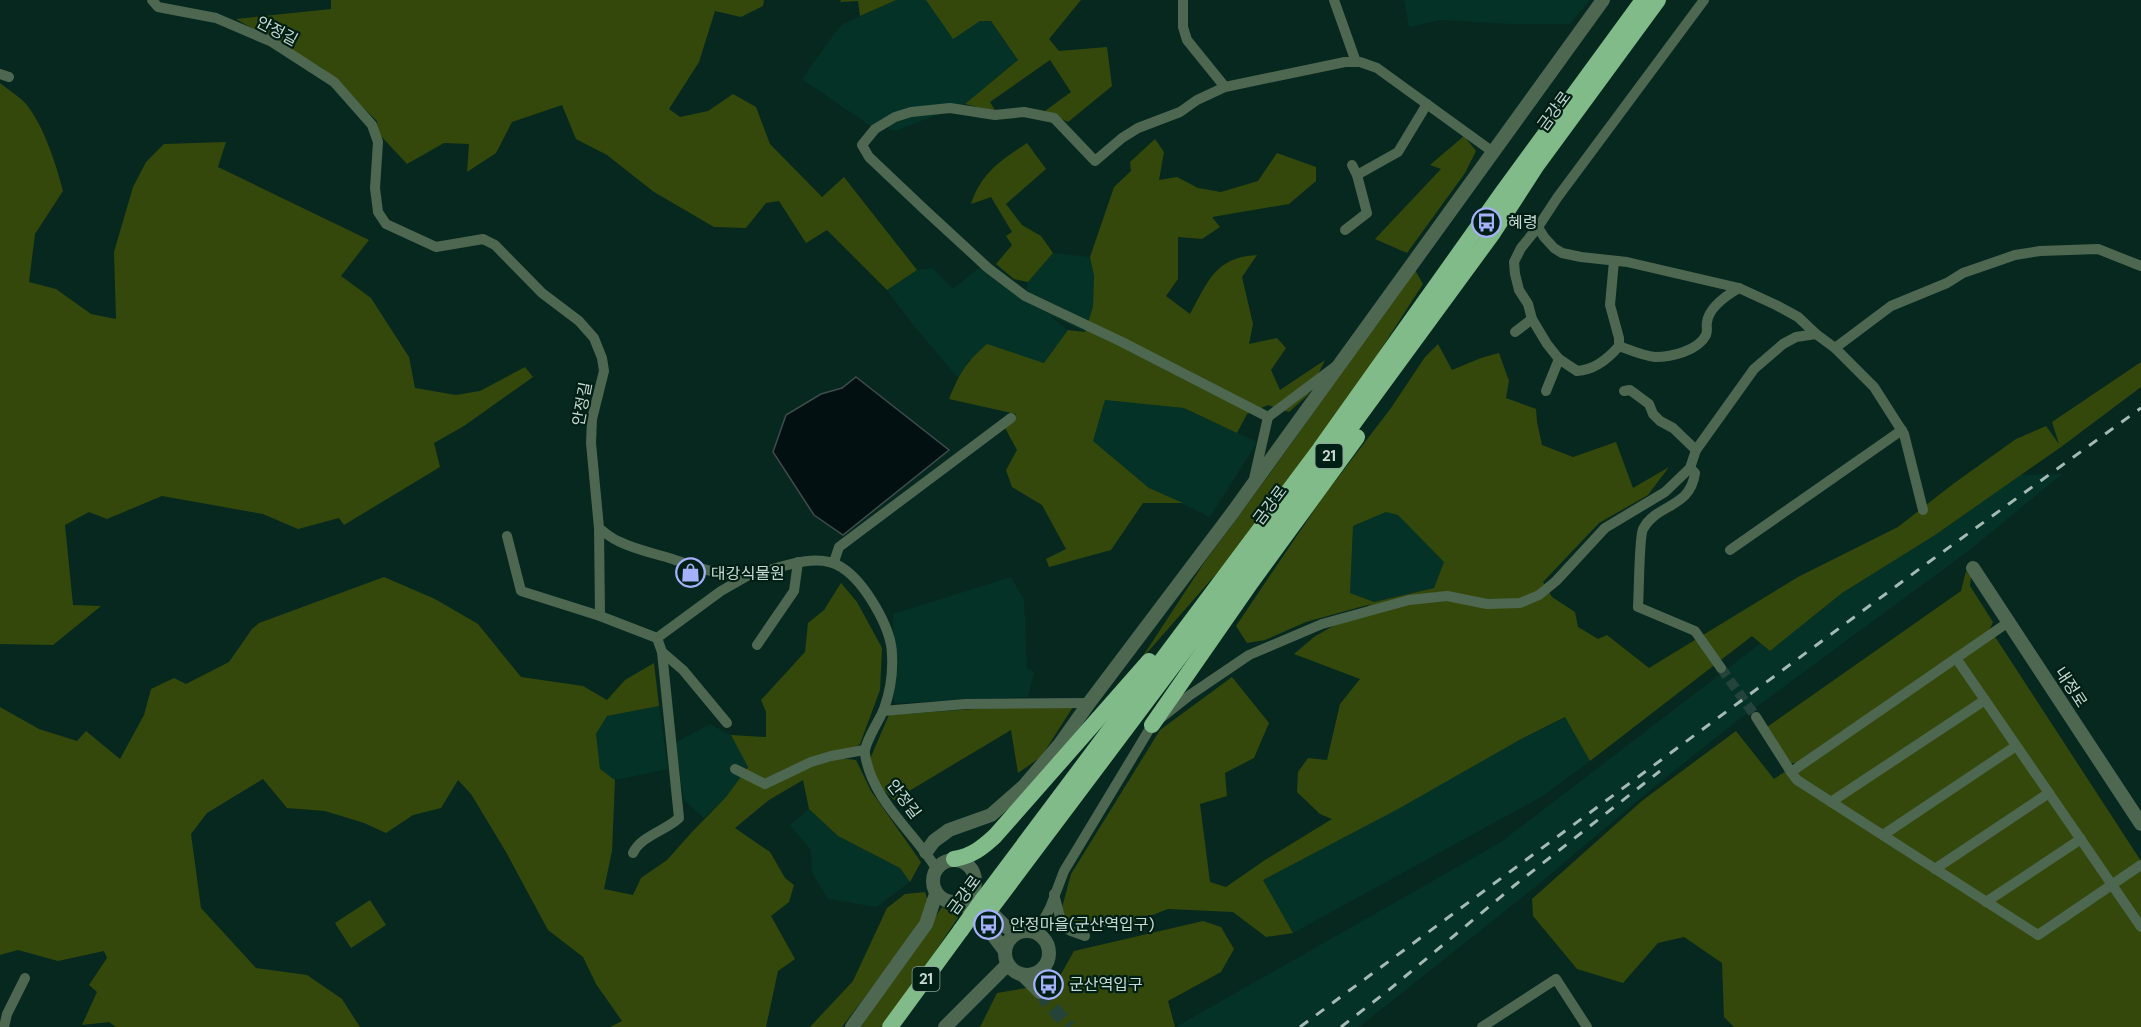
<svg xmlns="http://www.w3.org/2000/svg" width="2141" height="1027" viewBox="0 0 2141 1027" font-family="'DM Sans','Noto Sans KR',sans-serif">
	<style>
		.built { fill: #053226 }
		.green { fill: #34480b; fill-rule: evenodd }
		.water { fill: #031012; stroke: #3e4c4c; stroke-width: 1.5 }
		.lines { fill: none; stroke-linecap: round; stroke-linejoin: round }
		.minor-tunnel { stroke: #24433a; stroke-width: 10; stroke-dasharray: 10 5; stroke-linecap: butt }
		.tertiary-tunnel { stroke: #24433a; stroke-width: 14; stroke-dasharray: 14 7; stroke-linecap: butt }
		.minor { stroke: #4e6751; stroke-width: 10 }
		.tertiary { stroke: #4e6751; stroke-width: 14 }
		.trunk { stroke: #80bb89; stroke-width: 16 }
		.rail { stroke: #a5bab3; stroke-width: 3; stroke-dasharray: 10 10; stroke-linecap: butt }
		.trunk-bridge { stroke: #80bb89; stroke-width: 16 }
		.labels { text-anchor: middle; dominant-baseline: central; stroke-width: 4.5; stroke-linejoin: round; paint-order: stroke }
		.shield { fill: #001f15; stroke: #8ba199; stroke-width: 1.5 }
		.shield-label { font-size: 15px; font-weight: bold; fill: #c7d9d2 }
		.street-label { font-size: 16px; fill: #c7d9d2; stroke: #001f15 }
		.poi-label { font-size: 16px; fill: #c7d9d2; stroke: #001f15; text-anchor: start }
	</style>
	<rect width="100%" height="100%" fill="#07281f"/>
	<!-- built -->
	<g class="built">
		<polygon points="896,0 926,0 980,21 991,21 1018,60 965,104 895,131 887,128 872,127 802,79 841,25"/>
		<polygon points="1404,0 1590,0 1570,24 1511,24 1441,20 1409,27"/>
		<polygon points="1053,253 1090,257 1094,276 1093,307 1085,332 1049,315 1068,330 1045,363 1032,360 969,360 958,378 910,321 887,290 917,270 932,268 953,289 980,267 1024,298 1028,282"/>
		<polygon points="1105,400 1184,408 1257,442 1210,517 1149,488 1093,441"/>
		<polygon points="2062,474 1971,549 1733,724 1649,791 1539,884 1359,1027 1176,1027 1501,842 1761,643 1770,651 1842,593 1958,519 2020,475"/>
		<polygon points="1386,512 1398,515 1444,561 1434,588 1374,602 1349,593 1353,526"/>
		<polygon points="1011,577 1024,600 1027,668 1034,672 1028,697 894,703 893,614"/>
		<polygon points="659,706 668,769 615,780 600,769 596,734 607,716"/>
		<polygon points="1566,717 1590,761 1543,796 1293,933 1263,880 1521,739"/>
		<polygon points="710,724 731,735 748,766 726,797 704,818 684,800 675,743"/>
		<polygon points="809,809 838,836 900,868 910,882 876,907 828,899 812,872 811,850 790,825"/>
	</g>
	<!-- green -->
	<g class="green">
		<polygon points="331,0 764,0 763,6 741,17 715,11 699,62 669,109 680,117 708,111 733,94 756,107 770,144 822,197 844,177 917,270 887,290 827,230 806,243 779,201 766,203 746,228 714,227 654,192 607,155 576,139 562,105 512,122 496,153 467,172 469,144 444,143 407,164 379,134 377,121 322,68 236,19 331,9"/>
		<polygon points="841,0 896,0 860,16 858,1 840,2"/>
		<polygon points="926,0 1081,0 1049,39 1059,51 1107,47 1112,86 1068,122 1045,111 1071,92 1050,60 990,102 996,112 965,104 1018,60 991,21 980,21 953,39"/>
		<path d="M0 83C8 90 19 96 26 104 44 126 56 164 63 191L35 234 29 282 56 289 91 314 116 319 114 252 133 187 146 162 164 144 226 142 218 167 369 240 341 276 371 298 409 357 415 388 456 395 480 391 525 367 533 377 464 426 434 443 440 467 344 525 339 518 298 529 263 514 162 496 107 519 89 512 65 525 73 605 101 606 53 645 0 644Z"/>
		<polygon points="1464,136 1476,151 1465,173 1407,253 1375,239 1441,169 1430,165"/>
		<path d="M1155 139 1164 152 1159 180 1177 177 1198 188 1221 192 1258 181 1277 153 1316 167V181L1289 204 1212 217 1220 227 1202 239 1178 237V279L1166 296 1190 314C1208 282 1215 257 1257 255L1242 277 1253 324 1249 344 1277 338 1286 348 1271 370 1280 390 1325 360 1308 395 1289 412 1268 405 1247 414 1237 433 1184 408 1105 400 1093 441 1149 488 1183 503H1143L1111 550 1049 567 1046 559 1066 549 1042 505 1012 487 1006 470 1017 450 1005 428 1016 414 949 399C960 373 965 363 987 344L1044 363 1068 330 1085 332 1093 307 1094 276 1090 257 1114 187 1131 171 1130 162Z"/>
		<path d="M1027 143 1046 169 1006 204 1022 225 1041 236 1053 253 1028 282 1014 279 996 264 1012 245 1006 236 1012 232 991 197 971 204C981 173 1001 160 1027 143Z"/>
		<polygon points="1415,270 1423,284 1365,374 1238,549 1139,662 1204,563 1271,472"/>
		<path d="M1438 344 1452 370 1481 358 1499 353 1509 381 1506 398 1536 409 1537 422 1542 445 1573 457 1616 442 1633 488 1669 467 1648 495 1599 523 1543 582 1552 597 1575 612 1578 627 1598 639 1607 635 1649 668 1798 577 1898 527 1953 484 2016 439 2046 426 2059 444 2052 422 2141 362V387L2061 447 1935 535 1842 593 1770 651 1752 636 1590 761 1565 717 1521 739 1398 809 1263 880 1293 933 1266 937 1233 912 1168 909 1126 925 1087 927 1060 915 1071 874 1160 730 1232 677 1269 723 1254 758 1225 773 1227 796 1200 804 1210 882 1226 887 1265 860 1332 819 1320 814 1297 792 1298 772 1308 758 1327 760 1340 704 1360 679 1294 654 1314 637 1371 604 1306 622 1265 640 1247 643 1236 626 1323 497 1391 408 1425 357ZM1386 512 1398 515 1444 562 1434 588 1374 602 1350 593 1353 526Z"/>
		<polygon points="1966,571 1971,577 1970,586 1993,622 1990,629 2141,861 2141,1027 1734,1027 1724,1017 1722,963 1684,937 1658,943 1623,983 1577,969 1533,916 1532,899 1643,800 1736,731 1774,779 1798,763 1791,763 1767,727 1961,591"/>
		<polygon points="384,577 435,599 478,624 521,677 583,686 607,700 625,680 654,663 659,706 607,716 596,734 600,769 615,780 612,851 604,889 633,895 641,878 667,860 692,832 726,797 748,767 731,735 766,737 766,712 761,700 805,652 808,623 824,610 841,583 857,602 882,648 880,690 860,744 840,758 856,760 871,791 921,862 910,882 900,868 838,836 809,809 803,780 769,800 735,828 770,852 785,878 794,885 789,902 771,916 795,959 778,971 766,1027 610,1027 622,1021 596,984 583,957 548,930 506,852 471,794 458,780 441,808 413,815 386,833 364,823 325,811 287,808 263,779 207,813 191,834 201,908 256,968 307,975 342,999 360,1027 116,1027 109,1022 82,1025 97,992 89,985 107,958 104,951 58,961 18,950 0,955 0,707 39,729 77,741 86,731 120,759 144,715 151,689 174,678 186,684 229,662 252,629 259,623"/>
		<polygon points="1003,707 1073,707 1041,757 1018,773 1011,730 894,800 878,784 870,759 889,715"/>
		<polygon points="925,892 929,905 909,939 842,1027 810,1027 853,981 887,908 905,894"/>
		<polygon points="370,900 386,925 351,948 335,923"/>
		<polygon points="942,907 959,916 902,1001 881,1027 861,1027"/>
		<polygon points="1203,921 1221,927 1234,949 1221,972 1168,1001 1175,1027 980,1027 997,993 1056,983 1074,951"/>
	</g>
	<!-- water -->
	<polygon class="water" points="856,377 949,450 843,535 814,515 773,452 786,415 821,394 842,388"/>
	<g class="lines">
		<!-- minor-tunnel -->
		<polyline class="minor-tunnel" points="1721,668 1756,717"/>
		<!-- tertiary-tunnel -->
		<polyline class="tertiary-tunnel" points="1040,992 1069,1027"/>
		<!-- minor -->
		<g class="minor">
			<path d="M152 0 158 7 216 18 272 42 334 82 372 125 378 142 375 188 378 212 386 224 436 247 483 239 495 245 542 293 579 321 594 338 602 358 604 371 592 419 591 443 599 528C605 533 611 538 618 541 634 549 652 553 669 558 695 566 722 578 749 574 776 571 815 550 841 567 864 581 892 628 892 655 893 673 890 692 884 709 880 719 863 745 865 754 872 800 913 831 936 868"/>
			<polyline points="1183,0 1183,27 1187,40 1225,87 1345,62 1360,62 1377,68 1493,152"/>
			<polyline points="1334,0 1356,62"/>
			<path d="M1704 0 1557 198 1538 227 1521 248 1514 262 1515 274 1519 290 1528 304 1532 319 1547 344 1559 359 1577 371C1594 370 1608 359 1619 346 1630 350 1644 356 1655 357 1671 357 1698 351 1706 335 1708 330 1706 327 1707 322 1709 307 1727 295 1739 288"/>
			<polyline points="0,74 9,77"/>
			<polyline points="1225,87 1197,100 1180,112 1138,128 1122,138 1095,161 1054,118 1024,112 995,115 950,108 911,112 895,117 875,129 862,145 869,157 925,210 988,268 1025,296 1122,342 1268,417 1253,483"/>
			<polyline points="1357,175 1398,152 1427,104"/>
			<polyline points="1538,227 1544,237 1554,248 1562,253 1581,257 1627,262 1739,288 1776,305 1798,317 1816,334 1835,348 1874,387 1904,434 1923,510"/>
			<polyline points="1345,230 1367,213 1357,175 1352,165"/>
			<polyline points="1614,261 1610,305 1619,338 1619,346"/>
			<polyline points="1515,332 1532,319"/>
			<polyline points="1835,348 1891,306 1947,283 1963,273 2015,255 2040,251 2098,249 2141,266"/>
			<polyline points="1546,391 1559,359"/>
			<polyline points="1624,391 1630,390 1649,404 1653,414 1660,421 1673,428 1696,450"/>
			<polyline points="1268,417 1336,366"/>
			<path d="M1690 468 1695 473C1690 509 1657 503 1643 529 1639 537 1639 594 1638 607L1695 631 1721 668"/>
			<polyline points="599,528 600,616"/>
			<polyline points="507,536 521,591 600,616 657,638"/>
			<polyline points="1730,550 1902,430"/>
			<polyline points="834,562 839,547 1011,418"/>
			<polyline points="2010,621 1791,772 1797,780 2038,935 2141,865"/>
			<polyline points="757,645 794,591 798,562"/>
			<polyline points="662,652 683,670 727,723"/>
			<polyline points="1956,658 2141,927"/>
			<polyline points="883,711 966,704 1089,703"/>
			<polyline points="1756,717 1791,772"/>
			<polyline points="735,769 765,784 811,762 831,756 864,750"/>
			<polyline points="1831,802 1985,700"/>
			<polyline points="1883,835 2016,746"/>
			<path d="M633 853C641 836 665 831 679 818L662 652 657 638 721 591 749 575"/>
			<polyline points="1935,869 2049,793"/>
			<polyline points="1054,894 1062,925 1071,931 1085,936"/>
			<polyline points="1986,902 2081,839"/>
			<polyline points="1037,932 1050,908 1064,871 1152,725 1190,695 1249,655 1322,624 1409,600 1447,596 1487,604 1520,603 1539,595 1556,581 1605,528 1665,492 1690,468 1696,450 1754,369 1783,344 1796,337 1816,334"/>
			<polyline points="4,1027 7,1014 25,978"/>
			<polyline points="1482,1027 1556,979 1587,1027"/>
		</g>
		<!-- tertiary -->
		<g class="tertiary">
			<polyline points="1973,568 2141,824"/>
			<polyline points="926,852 934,841 949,830 991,815 1024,786 1060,744 1089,703 1233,512 1603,0"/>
			<circle cx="954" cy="881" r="21"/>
			<polyline points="981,903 1005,926 1016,933"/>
			<polyline points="967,907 987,927 1005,951"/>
			<circle cx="1027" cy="953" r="22"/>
			<polyline points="1023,975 1040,992"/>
			<polyline points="852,1027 926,924 936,894"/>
			<polyline points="945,1027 1008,964"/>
		</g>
		<!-- trunk -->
		<g class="trunk">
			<polyline points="1152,725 1250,584 1357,437"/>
			<path d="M954 859C972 856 982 848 995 836L1149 661"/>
			<polyline points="983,899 1320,449 1502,193 1643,0"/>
			<polyline points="992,907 1296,502 1493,233 1537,165 1658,0"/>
			<polyline points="890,1027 961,930"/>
		</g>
		<!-- rail -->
		<g class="rail">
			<polyline points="1300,1027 1922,567 2141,408"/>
			<polyline points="1341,1027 1390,989 1515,885 1660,771"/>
		</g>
		<!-- trunk-bridge -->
		<polyline class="trunk-bridge" points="961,930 983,899"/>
	</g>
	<!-- icons -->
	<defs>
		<symbol id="bus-ring" viewBox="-11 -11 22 22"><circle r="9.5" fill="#001f15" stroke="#a6b1fc" stroke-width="1.5"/><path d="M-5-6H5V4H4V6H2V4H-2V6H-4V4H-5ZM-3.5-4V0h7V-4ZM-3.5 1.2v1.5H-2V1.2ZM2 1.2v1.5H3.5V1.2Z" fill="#a6b1fc"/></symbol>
		<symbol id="shop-ring" viewBox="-11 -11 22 22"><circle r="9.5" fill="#001f15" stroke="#a6b1fc" stroke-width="1.5"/><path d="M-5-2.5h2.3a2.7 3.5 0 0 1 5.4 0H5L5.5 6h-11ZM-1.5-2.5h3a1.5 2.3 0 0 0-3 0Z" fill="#a6b1fc"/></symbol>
	</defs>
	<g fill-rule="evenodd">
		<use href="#bus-ring" x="1470" y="206" width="33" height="33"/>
		<use href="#shop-ring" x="674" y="556" width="33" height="33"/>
		<use href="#bus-ring" x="972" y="908" width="33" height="33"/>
		<use href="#bus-ring" x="1032" y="968" width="33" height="33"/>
	</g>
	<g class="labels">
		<!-- shield labels -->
		<g class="shield">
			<rect x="1315.5" y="444" width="27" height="24" rx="4.5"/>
			<rect x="912.5" y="967" width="27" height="24" rx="4.5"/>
		</g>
		<g class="shield-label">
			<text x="1329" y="456">21</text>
			<text x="926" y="979">21</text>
		</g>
		<!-- street labels -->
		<g class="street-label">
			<text transform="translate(277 31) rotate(28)">안정길</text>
			<text transform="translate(1554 111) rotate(-54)">금강로</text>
			<text transform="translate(582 404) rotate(-79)">안정길</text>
			<text transform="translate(1270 505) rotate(-53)">금강로</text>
			<text transform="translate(2071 687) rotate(57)">내정로</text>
			<text transform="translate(904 799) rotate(53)">안정길</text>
			<text transform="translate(964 895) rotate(-54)">금강로</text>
		</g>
		<!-- poi labels -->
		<g class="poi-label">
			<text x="1508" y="222">혜령</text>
			<text x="711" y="573">대강식물원</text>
			<text x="1010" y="924">안정마을(군산역입구)</text>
			<text x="1069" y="984">군산역입구</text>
		</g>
	</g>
</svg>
